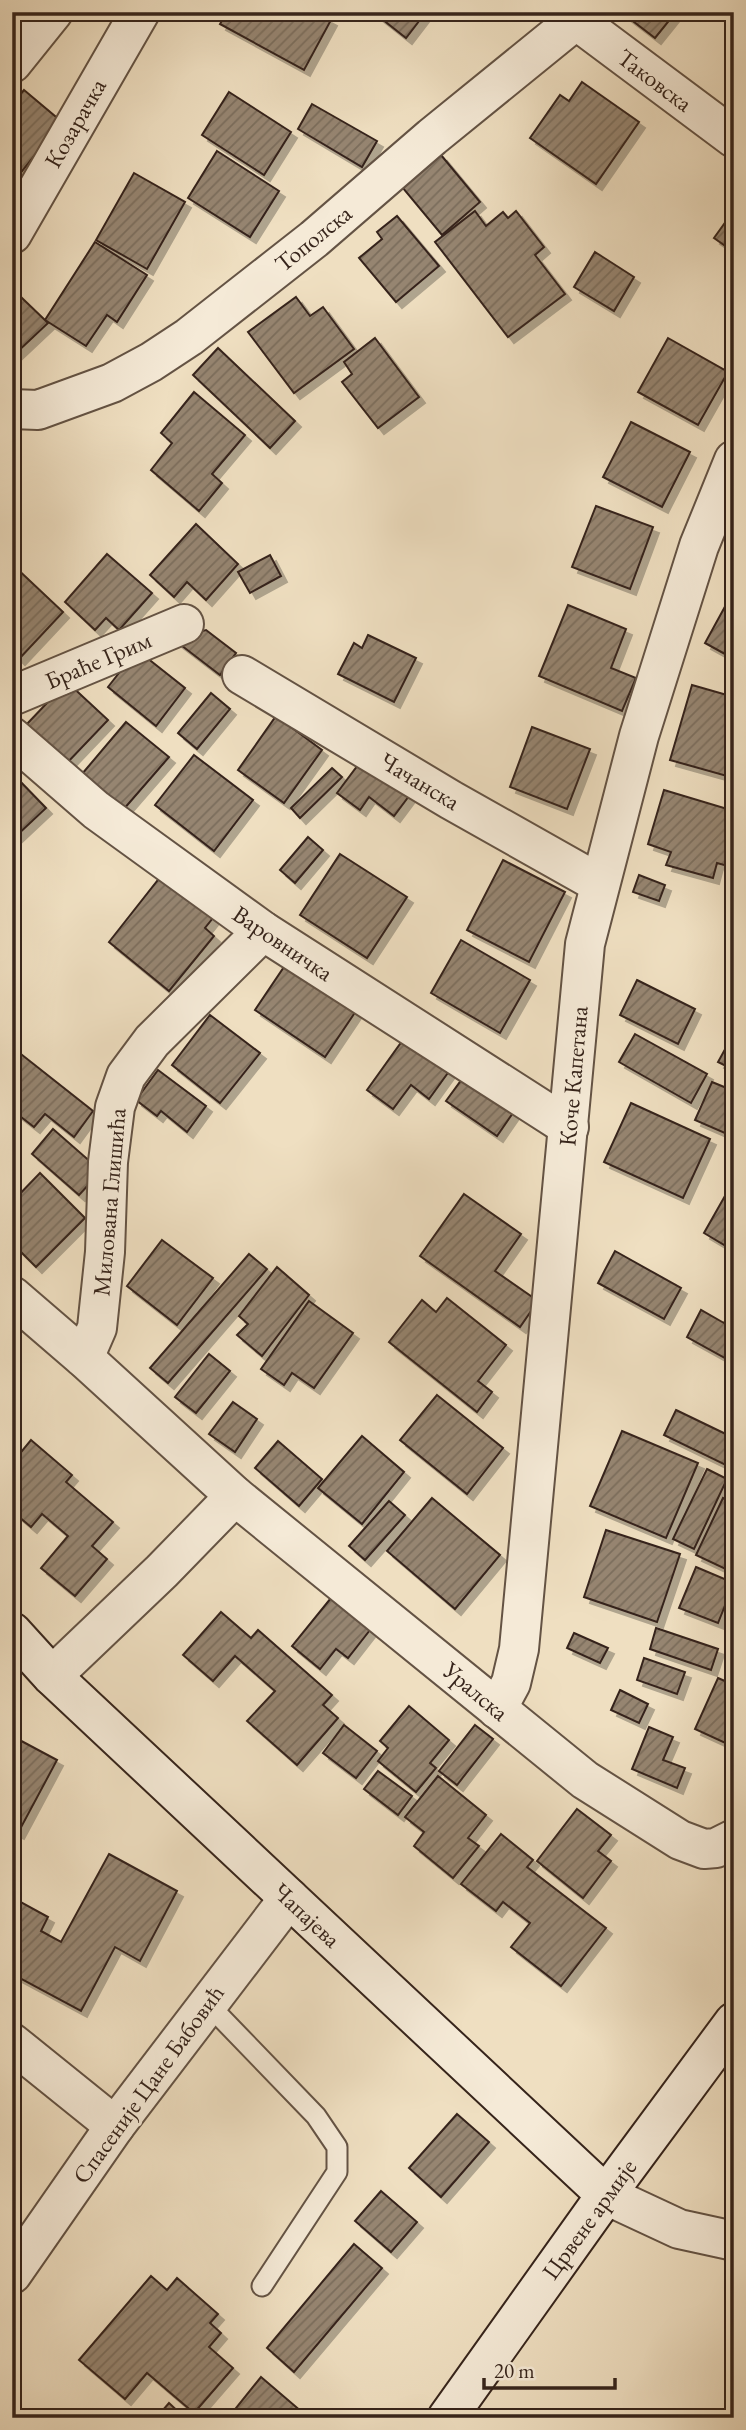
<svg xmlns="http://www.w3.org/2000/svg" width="746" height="2430" viewBox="0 0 746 2430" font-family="'EB Garamond',serif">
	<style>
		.building { fill: url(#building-hatch); stroke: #36241b; stroke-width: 2; filter: url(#shadow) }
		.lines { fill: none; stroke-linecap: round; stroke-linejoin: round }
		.lane-casing { stroke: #645344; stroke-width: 23 }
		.street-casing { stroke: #645344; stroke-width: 42 }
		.secondary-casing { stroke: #36241b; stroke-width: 42 }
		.lane { stroke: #f5ead7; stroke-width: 19 }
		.street { stroke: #f5ead7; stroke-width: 38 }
		.secondary { stroke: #f5ead7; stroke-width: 38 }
		.labels { text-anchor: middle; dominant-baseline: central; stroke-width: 6; stroke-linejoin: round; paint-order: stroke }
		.street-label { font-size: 24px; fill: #36241b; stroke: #f5ead7 }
	</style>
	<defs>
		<pattern id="building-hatch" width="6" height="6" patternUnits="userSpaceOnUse" patternTransform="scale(1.75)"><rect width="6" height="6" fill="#968571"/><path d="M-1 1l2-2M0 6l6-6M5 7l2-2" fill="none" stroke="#7b6d5c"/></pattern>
		<filter id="shadow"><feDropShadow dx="6" dy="6" stdDeviation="0" flood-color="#0004"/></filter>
	</defs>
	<rect width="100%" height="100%" fill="#efdfc1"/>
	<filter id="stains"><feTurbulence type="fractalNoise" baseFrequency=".00286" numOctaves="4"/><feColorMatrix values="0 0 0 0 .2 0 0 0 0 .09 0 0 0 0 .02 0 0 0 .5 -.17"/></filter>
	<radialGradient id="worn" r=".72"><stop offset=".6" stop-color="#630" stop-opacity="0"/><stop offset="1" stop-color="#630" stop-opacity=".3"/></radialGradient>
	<!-- building -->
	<g class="building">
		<polygon points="227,12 316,12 331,20 304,70 220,24"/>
		<polygon points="373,12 426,12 406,38"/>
		<polygon points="621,12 676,12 655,38"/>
		<polygon points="582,82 639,122 596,184 530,138 560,95 569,101"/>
		<polygon points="24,90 62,122 18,176 12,171 12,104"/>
		<polygon points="229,92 291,132 264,175 202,135"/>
		<polygon points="312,104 377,141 362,167 298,129"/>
		<polygon points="217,151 279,191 250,237 188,198"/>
		<polygon points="441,155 480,202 442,235 402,187"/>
		<polygon points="134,173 185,202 147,269 96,240"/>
		<polygon points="734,210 734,252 714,238"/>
		<polygon points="475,211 486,226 503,212 508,218 516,211 544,247 535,255 565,294 508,337 435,242"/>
		<polygon points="397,216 439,266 396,302 359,258 382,239 377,232"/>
		<polygon points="95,242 147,275 117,322 107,315 86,346 45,320"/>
		<polygon points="595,252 634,277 614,311 574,287"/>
		<polygon points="296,297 310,316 323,307 354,349 294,393 248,332"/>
		<polygon points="22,298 48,323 12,357 12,308"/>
		<polygon points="375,338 419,397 378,428 342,382 352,374 344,362"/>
		<polygon points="668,338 728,372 698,425 638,392"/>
		<polygon points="218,348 295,421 270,448 193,375"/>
		<polygon points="194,392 245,435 212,474 222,483 199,511 151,470 172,443 161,433"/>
		<polygon points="631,422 690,452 662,507 603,477"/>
		<polygon points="596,506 653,527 630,589 572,567"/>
		<polygon points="196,524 238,564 206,600 187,582 174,597 150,575"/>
		<polygon points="107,554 152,593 119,630 106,618 95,630 65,602"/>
		<polygon points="270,555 281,576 250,593 238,572"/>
		<polygon points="12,564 63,612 19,659 12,652"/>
		<polygon points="733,592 734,593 734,659 705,643"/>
		<polygon points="568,605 626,629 611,668 636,678 622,711 539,676"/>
		<polygon points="206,630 236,653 220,675 173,639"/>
		<polygon points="368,635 416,658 394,702 338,674 354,643 362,648"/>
		<polygon points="137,650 185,688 156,726 108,687"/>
		<polygon points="67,682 108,720 67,763 26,725"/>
		<polygon points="692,685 734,697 734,778 670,760"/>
		<polygon points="211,693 230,709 197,749 178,733"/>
		<polygon points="276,716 322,750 284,803 238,770"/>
		<polygon points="126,722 169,757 123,810 82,774"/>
		<polygon points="532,727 590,749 567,809 510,787"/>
		<polygon points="194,755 253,800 214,851 155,805"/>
		<polygon points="364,757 412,792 394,816 369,797 360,810 337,793"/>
		<polygon points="332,768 342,777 300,818 291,808"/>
		<polygon points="12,773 46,808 12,840"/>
		<polygon points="664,790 734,811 734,847 728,866 717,863 713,878 666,865 671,852 648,844"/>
		<polygon points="308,837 323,850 295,883 280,870"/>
		<polygon points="340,854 407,897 367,958 300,915"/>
		<polygon points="503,860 565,892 529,962 467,930"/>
		<polygon points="165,871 217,913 205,928 214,936 169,991 109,942"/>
		<polygon points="639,875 665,885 659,901 633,892"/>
		<polygon points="461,940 530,980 500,1033 431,993"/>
		<polygon points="288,961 358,1008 325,1057 255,1010"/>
		<polygon points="637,980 695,1009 678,1044 620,1015"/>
		<polygon points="210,1015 260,1053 220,1103 172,1065"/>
		<polygon points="734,1033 734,1070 718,1062"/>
		<polygon points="635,1034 707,1074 691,1103 619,1062"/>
		<polygon points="405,1037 450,1070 429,1099 411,1085 393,1109 367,1090"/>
		<polygon points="12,1047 93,1111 74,1137 45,1114 34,1127 12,1110"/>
		<polygon points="158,1070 206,1106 187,1132 161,1111 157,1116 136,1100"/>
		<polygon points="465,1075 515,1110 497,1136 446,1101"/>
		<polygon points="712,1082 734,1091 734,1137 695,1120"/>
		<polygon points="631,1103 710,1139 683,1198 604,1162"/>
		<polygon points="53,1129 101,1171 79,1195 32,1154"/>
		<polygon points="40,1173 85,1218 36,1267 12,1243 12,1202"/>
		<polygon points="734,1180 734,1232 726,1246 704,1233"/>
		<polygon points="464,1194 521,1234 495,1271 538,1301 520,1327 420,1256"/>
		<polygon points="162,1240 213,1278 177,1325 127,1286"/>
		<polygon points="615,1251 681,1288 664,1319 598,1283"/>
		<polygon points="249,1254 267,1269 168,1383 150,1368"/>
		<polygon points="277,1267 309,1295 262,1356 237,1335 248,1324 239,1316"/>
		<polygon points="447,1298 506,1345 478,1381 492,1392 477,1412 389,1342 422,1300 436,1312"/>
		<polygon points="309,1301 353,1333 314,1388 292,1373 284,1385 261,1369"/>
		<polygon points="733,1307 734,1308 734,1363 687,1337 701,1310 724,1323"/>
		<polygon points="209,1354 230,1371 196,1413 175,1397"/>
		<polygon points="437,1395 503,1448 467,1494 400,1440"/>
		<polygon points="233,1402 257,1419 235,1452 209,1434"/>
		<polygon points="676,1410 734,1438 734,1469 664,1435"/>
		<polygon points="622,1431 698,1463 666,1538 590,1506"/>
		<polygon points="362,1436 404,1472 362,1524 318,1488"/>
		<polygon points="31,1440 72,1475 66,1482 113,1522 92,1546 107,1559 75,1596 41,1568 68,1536 42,1514 31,1527 12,1511 12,1463"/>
		<polygon points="278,1441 322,1479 299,1506 255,1468"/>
		<polygon points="707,1469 727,1479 694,1549 673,1539"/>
		<polygon points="432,1498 500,1555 455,1609 387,1551"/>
		<polygon points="723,1498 734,1504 734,1573 696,1555"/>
		<polygon points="389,1501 405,1515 365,1560 349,1546"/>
		<polygon points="606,1530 680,1554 657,1622 584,1597"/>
		<polygon points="696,1567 734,1583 718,1623 679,1608"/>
		<polygon points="331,1598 370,1630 348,1658 336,1649 320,1669 292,1646"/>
		<polygon points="221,1612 251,1638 258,1630 332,1695 323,1705 338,1718 297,1765 247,1721 275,1691 235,1656 213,1681 183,1655"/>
		<polygon points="656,1628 718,1649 711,1670 650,1649"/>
		<polygon points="574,1633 608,1648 600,1663 567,1648"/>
		<polygon points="644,1658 685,1672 677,1694 637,1680"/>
		<polygon points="718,1678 734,1685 734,1747 695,1729"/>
		<polygon points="620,1690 648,1704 639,1723 611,1710"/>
		<polygon points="409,1706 449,1740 430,1763 436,1768 416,1792 378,1761 388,1748 380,1741"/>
		<polygon points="344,1725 377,1751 356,1778 323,1753"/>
		<polygon points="475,1725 493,1739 457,1785 439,1771"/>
		<polygon points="649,1727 673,1737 663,1760 685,1768 677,1788 632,1769"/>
		<polygon points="12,1736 57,1760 18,1833 12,1830"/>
		<polygon points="378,1771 412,1796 398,1815 364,1789"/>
		<polygon points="438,1776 486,1815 468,1838 479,1846 453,1878 414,1846 424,1832 405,1817"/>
		<polygon points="577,1809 611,1835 598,1851 611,1861 583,1898 537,1861"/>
		<polygon points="501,1834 533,1860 527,1867 606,1928 561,1986 511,1947 530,1923 503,1902 496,1911 461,1884"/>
		<polygon points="109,1854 177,1891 140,1961 115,1947 81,2011 12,1974 12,1914 19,1901 48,1917 41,1931 61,1942"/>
		<polygon points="457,2114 489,2142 441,2197 409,2168"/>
		<polygon points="381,2191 417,2222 391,2252 355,2221"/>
		<polygon points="354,2244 382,2268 294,2372 267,2348"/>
		<polygon points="151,2276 167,2290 177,2278 218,2314 210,2323 221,2333 209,2347 233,2368 194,2413 147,2373 125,2399 79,2360"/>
		<polygon points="261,2377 309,2418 228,2418"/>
		<polygon points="169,2403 185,2418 156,2418"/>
	</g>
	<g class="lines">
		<defs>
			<polyline id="lane" points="207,2003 316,2116 337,2147 337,2172 262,2286"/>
			<g id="street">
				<polyline points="576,20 734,138"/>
				<polyline points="12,63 53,12"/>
				<polyline points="12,234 140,12"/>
				<polyline points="12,409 38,410 112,383 151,362 189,337 314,239 432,137 576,20 583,12"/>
				<polyline points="242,675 451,800 600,884"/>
				<polyline points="12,696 184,624"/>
				<polyline points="12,737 96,810 263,931 569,1127"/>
				<polyline points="12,1296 84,1358 235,1496 162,1571 52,1676"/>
				<polyline points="84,1358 97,1328 105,1252 108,1162 115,1107 126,1076 152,1041 263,931"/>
				<polyline points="235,1496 585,1780 680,1840 704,1849 716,1848 734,1839"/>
				<polyline points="497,1709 511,1683 519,1649 585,944 639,736 699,546 734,460"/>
				<polyline points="12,2043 115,2126"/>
				<polyline points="606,2195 679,2229 734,2241"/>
				<polyline points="12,2274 115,2126 289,1898"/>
			</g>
			<g id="secondary">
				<polyline points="12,1632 52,1676 606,2195"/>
				<polyline points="447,2418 606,2195 734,2022"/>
			</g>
		</defs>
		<!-- lane casing -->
		<use href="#lane" class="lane-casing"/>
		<!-- street casing -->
		<use href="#street" class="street-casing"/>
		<!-- secondary casing -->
		<use href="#secondary" class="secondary-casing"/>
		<!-- lane -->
		<use href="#lane" class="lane"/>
		<!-- street -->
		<use href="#street" class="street"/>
		<!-- secondary -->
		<use href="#secondary" class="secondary"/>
	</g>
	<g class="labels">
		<!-- street labels -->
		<g class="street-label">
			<text transform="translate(655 80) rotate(37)">Таковска</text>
			<text transform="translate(75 123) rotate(-60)">Козарачка</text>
			<text transform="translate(313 238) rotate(-39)">Тополска</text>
			<text transform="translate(98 660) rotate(-23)">Браће Грим</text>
			<text transform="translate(420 781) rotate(31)">Чачанска</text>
			<text transform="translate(283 943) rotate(34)">Варовничка</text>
			<text transform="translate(573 1076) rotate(-85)">Коче Капетана</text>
			<text transform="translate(109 1202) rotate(-85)">Милована Глишића</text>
			<text transform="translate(476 1691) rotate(40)">Уралска</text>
			<text transform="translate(307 1915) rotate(43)">Чапајева</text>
			<text transform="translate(148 2084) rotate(-54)">Спасеније Цане Бабовић</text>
			<text transform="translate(589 2219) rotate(-54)">Црвене армије</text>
		</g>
	</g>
	<!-- margin -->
	<rect width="746" height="2430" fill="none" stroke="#efdfc1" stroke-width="42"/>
	<rect x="14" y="14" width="718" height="2402" fill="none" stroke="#36241b" stroke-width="3.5"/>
	<rect x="21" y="21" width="704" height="2388" fill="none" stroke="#36241b" stroke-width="2"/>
	<!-- scale -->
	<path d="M484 2378v10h131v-10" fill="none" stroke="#36241b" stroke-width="3.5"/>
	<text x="494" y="2378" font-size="21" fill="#36241b" stroke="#f5ead7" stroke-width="5" paint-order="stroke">20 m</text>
	<rect width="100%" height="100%" filter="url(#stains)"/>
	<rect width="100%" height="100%" fill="url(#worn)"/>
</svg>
